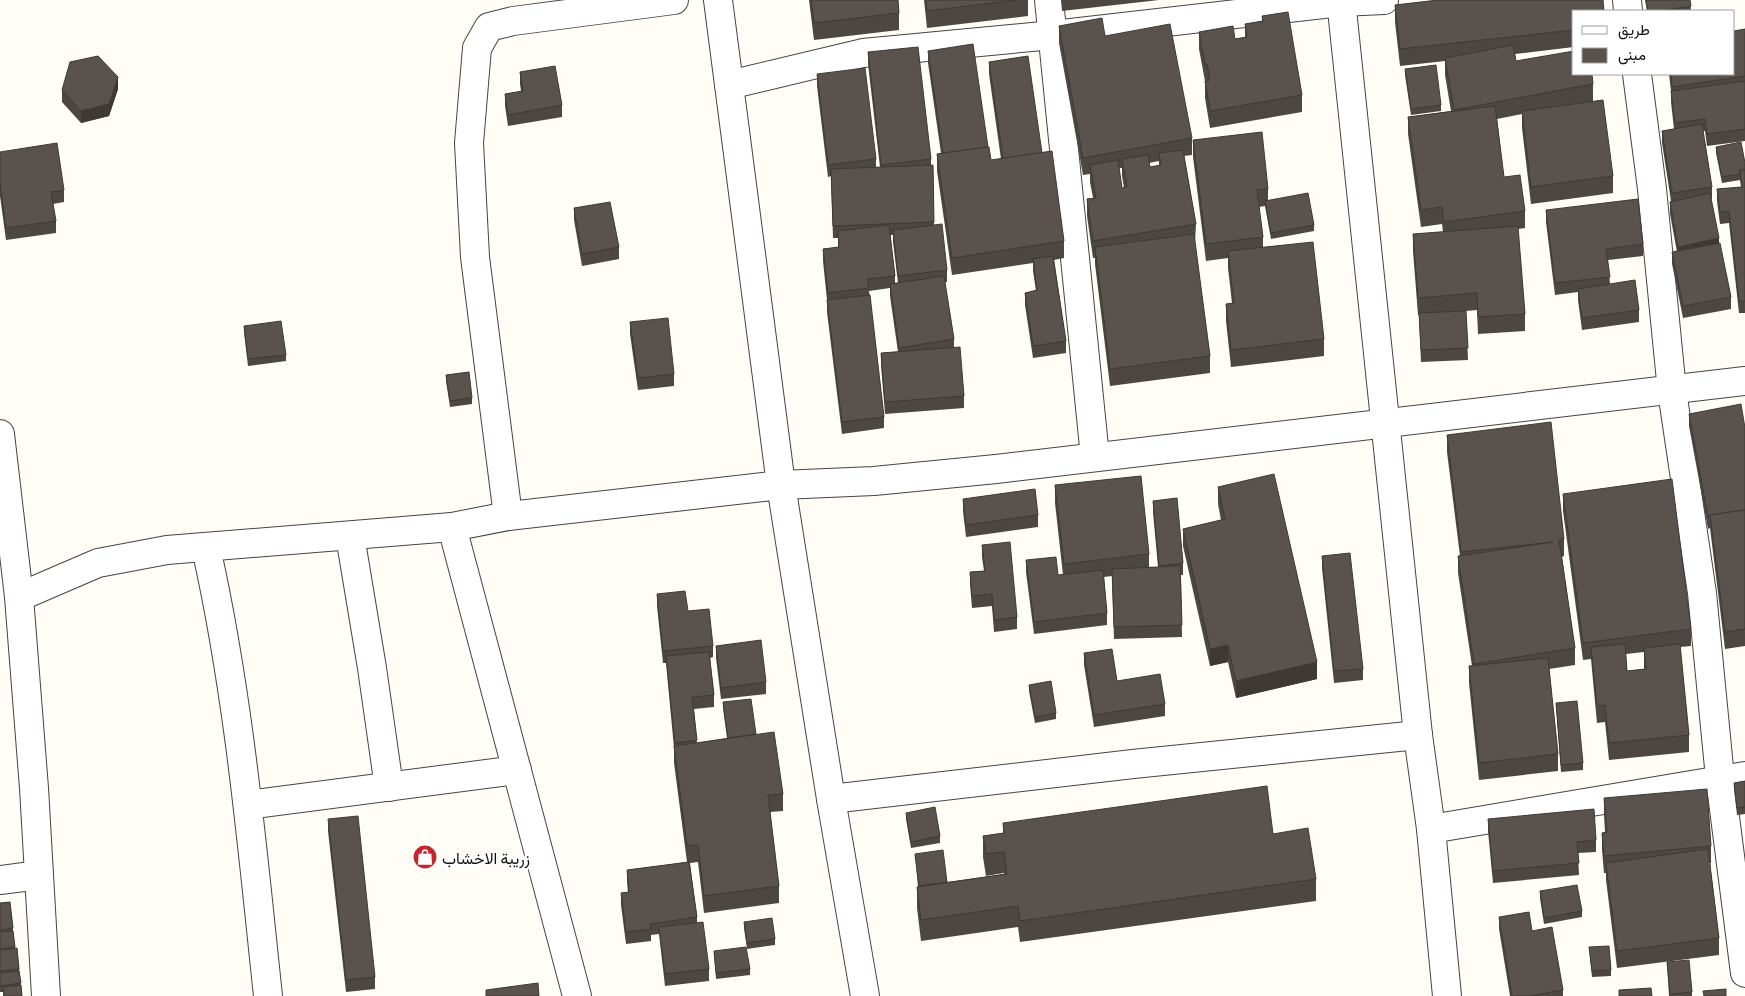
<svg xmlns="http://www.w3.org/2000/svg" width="1745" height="996" viewBox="0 0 1745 996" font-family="Literata,Vazirmatn,serif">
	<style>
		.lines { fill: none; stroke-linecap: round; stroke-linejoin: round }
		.street-casing { stroke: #444; stroke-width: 30 }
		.street { stroke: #fff; stroke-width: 28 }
		.wall { fill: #4d4742; fill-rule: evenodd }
		.shaded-wall { fill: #3f3936 }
		.building { fill: #5a524d; stroke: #3f3936 }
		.labels { text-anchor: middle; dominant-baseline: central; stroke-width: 5; stroke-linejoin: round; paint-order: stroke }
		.poi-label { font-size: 16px; fill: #111; stroke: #fff; text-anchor: start }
	</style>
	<rect width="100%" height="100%" fill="#fffdf5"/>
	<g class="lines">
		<defs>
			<g id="street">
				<polyline points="718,0 781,485 874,481 996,469 1745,381"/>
				<polyline points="1049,0 1095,457"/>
				<polyline points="1341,0 1418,735 1431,829 1447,996"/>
				<polyline points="1627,0 1628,11"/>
				<polyline points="1637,74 1652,189 1672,391 1702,593 1720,778 1745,973"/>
				<polyline points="729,85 863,53 1053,35 1341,2 1384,0"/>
				<polyline points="0,434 19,597 34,788 46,996"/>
				<polyline points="508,516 475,257 469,143 477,48 489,27 513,21 674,0"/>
				<polyline points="452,527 577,996"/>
				<polyline points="350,536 372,668 389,787"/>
				<path d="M206 548C239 695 252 846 268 996"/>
				<polyline points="19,597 98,563 167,550 452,527 508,516 781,485 831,799 1133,764 1418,735"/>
				<polyline points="831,799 865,996"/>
				<polyline points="248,805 517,770"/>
				<polyline points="1431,829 1745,776"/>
				<polyline points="0,880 39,875"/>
			</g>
		</defs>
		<!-- street casing -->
		<use href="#street" class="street-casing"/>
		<!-- street -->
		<use href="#street" class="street"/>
	</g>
	<!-- wall -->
	<g class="wall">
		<polygon points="809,0 898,0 899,13 899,30 814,40"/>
		<polygon points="924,0 1028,0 1028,16 927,28"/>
		<polygon points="1061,0 1159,0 1062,11"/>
		<polygon points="1645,0 1690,0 1691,11 1647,11"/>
		<polygon points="1395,5 1574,11 1574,47 1515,54 1516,61 1593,84 1593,101 1613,176 1613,193 1531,204 1522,128 1522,114 1497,119 1504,177 1525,211 1525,228 1518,229 1525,314 1525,331 1478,334 1477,310 1466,311 1468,360 1421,362 1419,315 1418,315 1413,251 1413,234 1443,232 1442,224 1421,227 1408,134 1408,117 1451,111 1445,75 1445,61 1400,66 1395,22"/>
		<polygon points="1262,16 1302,95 1302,112 1210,128 1205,98 1205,81 1199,49 1199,32 1235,39 1245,37 1245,24 1262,21"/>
		<path d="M1059 26 1105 36 1192 138V155L1184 156 1196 224 1195 242 1210 356V373L1110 386 1095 264V258H1093L1087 216V199L1093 198 1090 182V174L1083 175 1059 43ZM1159 161V165L1150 167 1149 163ZM1119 168H1122V176L1124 188H1122Z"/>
		<polygon points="1745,29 1745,141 1707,146 1705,131 1703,131 1712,187 1712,199 1711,199 1719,243 1731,297 1731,309 1683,318 1672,264 1672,252 1677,252 1670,214 1670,202 1671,201 1662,143 1662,131 1674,129 1671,102 1671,91 1669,74 1734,74"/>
		<polygon points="928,51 988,147 991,160 1001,159 989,74 989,62 1042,153 1064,241 1064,258 1054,260 1066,341 1066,353 1033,358 1025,305 1025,293 1036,291 1033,271 1033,263 952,275 937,171 937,154 941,153 928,63"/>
		<path d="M868 52 931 159V165H933L934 225 947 270V282H945L954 339V347L964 396V408L885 414 881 365V353L898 352 890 296V288L869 291 884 417V428L842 434 827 312V300L823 261V249L838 247V238H833L831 176 828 177 817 86V74L876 159V167H880L868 64ZM890 235H893V242L898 283H895V276Z"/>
		<polygon points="1405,69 1441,105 1441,111 1411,115 1405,75"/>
		<polygon points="520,72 562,105 562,117 508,126 505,106 505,94 521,91 520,84"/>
		<polygon points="118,89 109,116 81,123 62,102 62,90"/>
		<polygon points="1193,140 1268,189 1268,200 1314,225 1314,231 1271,239 1265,206 1259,207 1263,237 1263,247 1324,339 1324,356 1231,367 1226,321 1226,304 1232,303 1228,268 1228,258 1206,261 1193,157"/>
		<polygon points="1716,147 1745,163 1745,313 1739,313 1729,223 1720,224 1717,201 1717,189 1741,187 1740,180 1722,183 1716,153"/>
		<polygon points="0,152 64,190 64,202 53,204 56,221 56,233 6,240 0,196"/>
		<polygon points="574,208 619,247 619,259 582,266 574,220"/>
		<polygon points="1546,210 1643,244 1643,256 1608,260 1610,284 1639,310 1639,322 1582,330 1578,300 1578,292 1555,295 1546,222"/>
		<polygon points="630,322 674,374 674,386 638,390 630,334"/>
		<polygon points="244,326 286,355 286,361 248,366 244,332"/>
		<polygon points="446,375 472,398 472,404 450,407 446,381"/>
		<polygon points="1689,414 1745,428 1745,646 1725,649 1710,528 1708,529 1689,426"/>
		<polygon points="1447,435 1564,539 1564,556 1562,557 1575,648 1575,665 1549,669 1558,754 1558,771 1479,780 1469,683 1469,666 1472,666 1458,573 1458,556 1460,556 1447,452"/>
		<polygon points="1055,485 1149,554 1149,567 1158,567 1153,512 1153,501 1183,563 1183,575 1181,575 1182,637 1114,639 1112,576 1104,577 1107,613 1107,625 1034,634 1026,572 1026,560 1058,575 1063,575 1055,503"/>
		<polygon points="1218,487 1317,679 1236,698 1228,662 1210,666 1183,546 1183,529 1221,520 1218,504"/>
		<path d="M1563 494 1691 629V646L1680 647 1689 735V752L1609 760 1605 722 1597 723 1591 659 1583 660 1563 511ZM1644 652V669L1627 671 1626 654Z"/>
		<polygon points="963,499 1038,515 1038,527 966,537 963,511"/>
		<polygon points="982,545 1017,617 1017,629 994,632 992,606 972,608 970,584 970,572 984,571 982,557"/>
		<polygon points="1322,556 1363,669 1363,680 1334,683 1322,568"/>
		<polygon points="657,594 688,611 713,646 713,657 710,658 714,695 714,707 694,709 697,743 727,738 723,708 723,702 756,735 783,794 783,811 770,812 779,886 779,903 704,913 698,862 690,863 697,917 697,923 709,969 709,981 665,986 659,934 651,935 651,941 626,944 621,905 621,893 628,892 627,882 627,870 687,862 674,763 674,748 666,663 663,663 657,606"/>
		<polygon points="716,646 766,682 766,694 721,699 716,658"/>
		<polygon points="1084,653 1117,681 1165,704 1165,716 1094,727 1084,665"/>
		<polygon points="1029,685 1056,713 1056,719 1035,723 1029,691"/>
		<polygon points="1556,703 1583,763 1583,770 1561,772"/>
		<polygon points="1745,781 1745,814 1737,815 1734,789 1734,783"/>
		<polygon points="1604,798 1711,846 1711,863 1710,863 1719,938 1719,955 1617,968 1606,880 1606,873 1604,873 1602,850 1602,833 1605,832 1604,815"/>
		<polygon points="906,813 940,836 940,843 911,848 906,819"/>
		<polygon points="328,819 375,977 375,989 346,992 328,831"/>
		<polygon points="1488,819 1596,840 1596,852 1578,853 1579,875 1493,883 1488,831"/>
		<polygon points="1003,823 1273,834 1316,879 1316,901 1020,942 1018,927 921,941 917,908 917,887 918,887 915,854 947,882 1004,874 1004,873 986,876 983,857 983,836 1003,833"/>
		<polygon points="1540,891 1582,911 1582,917 1544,924 1540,898"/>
		<polygon points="10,902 15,948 17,948 22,996 3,996 3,992 0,992 0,903"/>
		<polygon points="1499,917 1532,931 1563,990 1563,996 1510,996 1499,929"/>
		<polygon points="744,922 775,939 775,945 747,949 744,928"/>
		<polygon points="1589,947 1611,970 1611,976 1592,977"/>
		<polygon points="714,951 750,969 750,975 716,979"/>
		<polygon points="1667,962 1692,992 1692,996 1669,996"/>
	</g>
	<!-- shaded-wall -->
	<g class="shaded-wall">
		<polygon points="118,77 118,89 109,116 81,123 81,111"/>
		<polygon points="1719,238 1719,250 1678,259 1678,247"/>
		<polygon points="1228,645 1228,662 1210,666 1210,649"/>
		<polygon points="1317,662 1317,679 1236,698 1236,681"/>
	</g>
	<!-- building -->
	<g class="building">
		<polygon points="811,0 898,0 899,13 814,23"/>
		<polygon points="926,0 1017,0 927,11"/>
		<polygon points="1438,0 1603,0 1604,11 1574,11 1574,30 1400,49 1395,5"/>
		<polygon points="1646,0 1690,0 1691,6 1662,11 1648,11"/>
		<polygon points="1288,12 1302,95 1210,111 1205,81 1210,80 1207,64 1205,64 1199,32 1233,26 1235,39 1247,37 1245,24 1263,21 1262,16"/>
		<polygon points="1102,18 1105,36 1170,24 1192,138 1083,158 1059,26"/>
		<polygon points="1745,29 1745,76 1672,87 1671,74 1734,74 1734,31"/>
		<polygon points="973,44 988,147 943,153 928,51"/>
		<polygon points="1513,45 1516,61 1574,51 1574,74 1592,74 1593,84 1454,110 1445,58"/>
		<polygon points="918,47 931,159 881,165 868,52"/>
		<polygon points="98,56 118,77 109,104 81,111 62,90 70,62"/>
		<polygon points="1028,56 1042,153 1003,158 989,62"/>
		<polygon points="1436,65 1441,105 1411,109 1405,69"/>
		<polygon points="555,66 562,105 508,115 505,94 523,91 520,72"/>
		<polygon points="865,68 876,159 828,165 817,74"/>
		<polygon points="1745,81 1745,129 1707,134 1705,119 1675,123 1671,91"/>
		<polygon points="1603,100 1613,176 1531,187 1522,111"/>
		<polygon points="1495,106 1504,177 1520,175 1525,211 1444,222 1442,207 1421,210 1408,117"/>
		<polygon points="1702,124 1712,187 1672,193 1662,131"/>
		<polygon points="1262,132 1268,189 1257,190 1263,237 1206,244 1193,140"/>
		<polygon points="1741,142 1745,163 1745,170 1740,170 1740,174 1722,177 1716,147"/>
		<polygon points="57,143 64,190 51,192 56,221 6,228 0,184 0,152"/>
		<polygon points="989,147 991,160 1052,151 1064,241 952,258 937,154"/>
		<polygon points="1183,150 1196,224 1093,241 1087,199 1096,198 1090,165 1118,160 1122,188 1127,187 1122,159 1148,155 1150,167 1161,165 1159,153"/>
		<polygon points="933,165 934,222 833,226 831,169"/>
		<polygon points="1740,170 1745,170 1745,301 1739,301 1729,211 1720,212 1717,189 1742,187"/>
		<polygon points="1308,193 1314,225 1271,233 1265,201"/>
		<polygon points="1710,193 1719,238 1678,247 1670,202"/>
		<polygon points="1638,199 1643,244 1606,249 1610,277 1555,283 1546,210"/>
		<polygon points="610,202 619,247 582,254 574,208"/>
		<polygon points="942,224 947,270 898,276 893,230"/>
		<polygon points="889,225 895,276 867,279 869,288 828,293 823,249 839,247 838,231"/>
		<polygon points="1518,226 1525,314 1478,317 1477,293 1418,298 1413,234"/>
		<polygon points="1194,234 1210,356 1110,369 1095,247"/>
		<polygon points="1313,242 1324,339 1231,350 1226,304 1234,303 1228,251"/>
		<polygon points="1720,243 1731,297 1683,306 1672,252"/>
		<polygon points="1053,256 1066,341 1033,346 1025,293 1037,290 1033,259"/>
		<polygon points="944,276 954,339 899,348 890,284"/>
		<polygon points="1635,280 1639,310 1582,318 1578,289"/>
		<polygon points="870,295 884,417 842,422 827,300"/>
		<polygon points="1466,311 1468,348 1421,350 1419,313"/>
		<polygon points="668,318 674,374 638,378 630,322"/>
		<polygon points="281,321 286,355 248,359 244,326"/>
		<polygon points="960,347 964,396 885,402 881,353"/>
		<polygon points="469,372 472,398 450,401 446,375"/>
		<polygon points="1741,404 1745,428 1745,510 1710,515 1710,516 1708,517 1689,414"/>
		<polygon points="1551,422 1564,539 1559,540 1575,648 1474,664 1458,556 1553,542 1461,552 1447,435"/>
		<polygon points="1274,474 1317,662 1236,681 1228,645 1210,649 1183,529 1225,519 1218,487"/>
		<polygon points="1141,476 1149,554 1064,564 1055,485"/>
		<polygon points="1672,479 1691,629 1583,643 1563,494"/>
		<polygon points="1035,489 1038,515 966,525 963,499"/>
		<polygon points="1177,498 1183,563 1159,566 1153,501"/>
		<polygon points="1745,510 1745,629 1725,632 1710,515"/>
		<polygon points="1010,542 1017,617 994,620 992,594 972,596 970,572 985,571 982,545"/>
		<polygon points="1350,553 1363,669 1334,671 1322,556"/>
		<polygon points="1056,557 1058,575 1103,570 1107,613 1034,622 1026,560"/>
		<polygon points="1180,566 1182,625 1114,627 1112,569"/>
		<polygon points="685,591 688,611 709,609 713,646 663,651 657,594"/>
		<polygon points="761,640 766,682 721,688 716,646"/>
		<polygon points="1625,644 1627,671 1646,669 1644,648 1680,644 1689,735 1609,743 1605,705 1597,706 1591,647"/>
		<polygon points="1112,649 1117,681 1160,674 1165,704 1094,715 1084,653"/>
		<polygon points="709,652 714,695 692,697 697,740 675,743 666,656"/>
		<polygon points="1548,658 1558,754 1479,763 1469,666"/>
		<polygon points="1051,681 1056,713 1035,717 1029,685"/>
		<polygon points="751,699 756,734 728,738 723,702"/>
		<polygon points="1577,701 1583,763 1561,765 1556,703"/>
		<polygon points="774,732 783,794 768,795 779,886 704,896 698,845 687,846 674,746"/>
		<polygon points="1745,781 1745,807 1737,808 1734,783"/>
		<polygon points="1267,786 1273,834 1308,828 1316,879 1020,921 1018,906 921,920 917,887 1007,874 1004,852 986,854 983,836 1004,833 1003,823"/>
		<polygon points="1707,789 1711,846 1604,856 1602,833 1607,832 1604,798"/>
		<polygon points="935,807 940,836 911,842 906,813"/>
		<polygon points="1594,809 1596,840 1577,842 1579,863 1493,871 1488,819"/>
		<polygon points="358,816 375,977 346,980 328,819"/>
		<polygon points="1708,849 1719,938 1617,951 1606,863"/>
		<polygon points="943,850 947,882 919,886 915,854"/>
		<polygon points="689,862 697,917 650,924 651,929 626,932 621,893 629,892 627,870"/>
		<polygon points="1577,885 1582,911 1544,918 1540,891"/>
		<polygon points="10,902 13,928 0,930 0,903"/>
		<polygon points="1529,912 1532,931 1552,927 1563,990 1529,996 1512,996 1499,917"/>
		<polygon points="772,918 775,939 747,943 744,922"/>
		<polygon points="703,922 709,969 665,974 659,927"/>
		<polygon points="13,931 15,947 0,949 0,932"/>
		<polygon points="1609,946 1611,970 1592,971 1589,947"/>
		<polygon points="746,947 750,969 716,973 714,951"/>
		<polygon points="17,948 19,969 0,971 0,950"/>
		<polygon points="1689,960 1692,992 1670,994 1667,962"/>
		<polygon points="19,971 21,983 0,986 0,973"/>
		<polygon points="538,983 539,996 486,996 486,990"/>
		<polygon points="21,985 22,996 4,996 3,987"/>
		<polygon points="1651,988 1652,996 1619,996 1619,990"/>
		<polygon points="1726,989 1726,996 1704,996 1703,991"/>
	</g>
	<!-- icons -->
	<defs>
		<symbol id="shop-disc" viewBox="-11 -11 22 22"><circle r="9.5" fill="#c4262e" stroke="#fff"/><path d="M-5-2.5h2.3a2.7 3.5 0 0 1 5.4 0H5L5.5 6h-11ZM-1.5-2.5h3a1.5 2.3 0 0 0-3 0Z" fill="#fff"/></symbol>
	</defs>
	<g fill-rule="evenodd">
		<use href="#shop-disc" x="411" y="843" width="28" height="28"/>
	</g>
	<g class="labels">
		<!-- poi labels -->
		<g class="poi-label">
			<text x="442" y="857">زريبة الاخشاب</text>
		</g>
	</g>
	<!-- legend -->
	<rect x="1572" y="10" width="162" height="65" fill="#ffffff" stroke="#a0a0a0"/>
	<rect x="1582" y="26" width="25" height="8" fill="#ffffff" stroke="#a0a0a0"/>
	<text x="1618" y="35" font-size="15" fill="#111111">طريق</text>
	<rect x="1582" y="48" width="25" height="15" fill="#5a524d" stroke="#a0a0a0"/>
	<text x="1618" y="60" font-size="15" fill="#111111">مبنى</text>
</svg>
